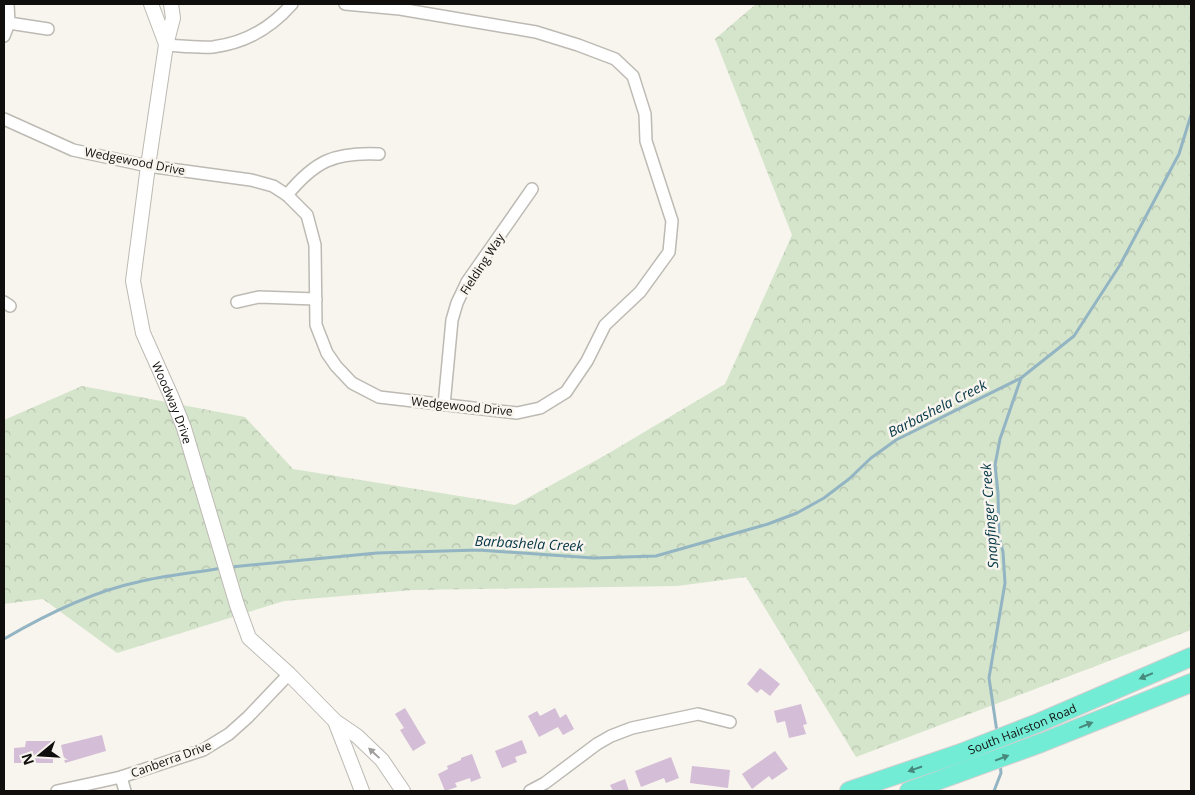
<svg xmlns="http://www.w3.org/2000/svg" width="1195" height="795" viewBox="0 0 1195 795" font-family="'Open Sans',sans-serif">
	<style>
		.forest { fill: url(#forest-crowns) }
		.lines { fill: none; stroke-linecap: round; stroke-linejoin: round }
		.stream { stroke: #93b4c3; stroke-width: 3 }
		.building { fill: #d4bdd6 }
		.minor-casing { stroke: #bdbab4; stroke-width: 14 }
		.tertiary-casing { stroke: #bdbab4; stroke-width: 16 }
		.primary-casing { stroke: #cfcfcf; stroke-width: 20 }
		.minor { stroke: #fff; stroke-width: 11 }
		.tertiary { stroke: #fff; stroke-width: 14 }
		.primary { stroke: #73ecd6; stroke-width: 18 }
		.oneway { fill: #47897c }
		.oneway2 { fill: #a09f9e }
		.labels { text-anchor: middle; dominant-baseline: central; stroke-width: 5; stroke-linejoin: round; paint-order: stroke }
		.street-label { font-size: 12px; fill: #110f0d; stroke: #f8f4ee }
		.water-label { font-size: 14px; font-style: italic; fill: #023545; stroke: #f8f4ee }
	</style>
	<defs>
		<pattern id="forest-crowns" width="20" height="18" patternUnits="userSpaceOnUse" patternTransform="scale(1.25)"><rect width="20" height="18" fill="#d5e5cb"/><path d="M2 6a3 3 0 1 1 6 0M12 15a3 3 0 1 1 6 0" fill="none" stroke="#b6c3ad"/></pattern>
	</defs>
	<rect width="100%" height="100%" fill="#f8f4ee"/>
	<!-- forest -->
	<polygon class="forest" points="756,4 1191,4 1191,630 856,757 746,577 677,586 413,590 284,601 117,653 43,599 4,604 4,420 82,386 245,417 293,469 515,505 604,456 725,384 792,235 715,39"/>
	<g class="lines">
		<!-- stream -->
		<g class="stream">
			<polyline points="231,567 377,553 478,550 594,558 656,556 768,524 797,513 824,498 849,479 871,458 896,440 1021,378"/>
			<path d="M4 639C45 615 91 592 138 582 166 575 194 573 222 568"/>
			<polyline points="997,732 989,678 1005,583 1003,552 999,537 998,493 995,465 1000,439 1021,378 1074,336 1120,265 1179,154 1191,115"/>
			<polyline points="994,791 1001,773 1000,763"/>
		</g>
	</g>
	<!-- building -->
	<g class="building">
		<polygon points="760,668 780,684 770,696 761,689 757,693 747,684"/>
		<polygon points="801,704 807,724 803,725 806,734 789,738 785,721 777,723 774,711"/>
		<polygon points="405,708 426,743 413,751 400,730 404,728 395,714"/>
		<polygon points="555,708 560,718 566,714 574,729 563,735 558,727 539,737 528,716 537,711 540,716"/>
		<polygon points="102,735 106,751 65,763 61,745"/>
		<polygon points="522,740 527,753 515,757 517,762 502,768 495,751"/>
		<polygon points="26,741 53,741 53,763 14,763 14,748 25,747"/>
		<polygon points="775,751 788,769 772,780 769,776 752,789 742,774"/>
		<polygon points="472,754 481,778 471,782 470,778 455,783 457,787 445,791 438,774 448,769 447,766 461,760 461,758"/>
		<polygon points="671,757 679,778 666,783 664,778 641,787 635,771"/>
		<polygon points="692,766 730,770 728,788 690,783"/>
		<polygon points="625,779 629,791 613,791 610,785"/>
	</g>
	<g class="lines">
		<defs>
			<g id="minor">
				<polyline points="9,23 48,29"/>
				<polyline points="4,36 9,23 8,4"/>
				<path d="M166 45C181 46 198 48 213 47 246 43 271 28 292 4"/>
				<polyline points="4,119 73,150 148,166 251,180 273,186 287,195 307,215 315,245 316,325 327,353 336,366 352,383 379,397 517,413 540,408 566,392 587,361 605,325 640,292 669,252 672,221 646,141 645,114 633,76 615,59 578,45 536,32 400,9 345,4"/>
				<path d="M287 195C315 161 334 152 379 154"/>
				<polyline points="4,302 10,306"/>
				<polyline points="237,302 259,297 316,299"/>
				<polyline points="444,405 452,320 457,303 467,282 532,189"/>
				<polyline points="121,777 125,791"/>
				<polyline points="57,791 121,777 203,750 229,734 248,717 289,674"/>
				<polyline points="530,791 545,783 597,744 611,736 632,728 698,714 730,722"/>
			</g>
			<g id="tertiary">
				<polyline points="151,4 166,44"/>
				<path id="s1" d="M171 4 173 18 166 45 148 166 133 281 143 333 172 398 184 428 237 605 249 638 289 674 335 721 357 736 382 760 403 791"/>
				<polyline points="335,721 362,791"/>
			</g>
			<g id="primary">
				<path id="s2" d="M849 791 961 753 1038 723 1191 657"/>
				<polyline points="909,791 1041,743 1191,683"/>
			</g>
		</defs>
		<!-- minor casing -->
		<use href="#minor" class="minor-casing"/>
		<!-- tertiary casing -->
		<use href="#tertiary" class="tertiary-casing"/>
		<!-- primary casing -->
		<use href="#primary" class="primary-casing"/>
		<!-- minor -->
		<use href="#minor" class="minor"/>
		<!-- tertiary -->
		<use href="#tertiary" class="tertiary"/>
		<!-- primary -->
		<use href="#primary" class="primary"/>
	</g>
	<!-- one-way arrows -->
	<defs><path id="oneway-solid" d="M-6-.8H1V-3.2L6.5 0L1 3.2V.8H-6Z" transform="scale(1.25)"/></defs>
	<g class="oneway">
		<use href="#oneway-solid" transform="translate(1146 676) rotate(157)"/>
		<use href="#oneway-solid" transform="translate(1086 725) rotate(-22)"/>
		<use href="#oneway-solid" transform="translate(1002 758) rotate(-21)"/>
		<use href="#oneway-solid" transform="translate(915 769) rotate(161)"/>
	</g>
	<use class="oneway2" href="#oneway-solid" transform="translate(374 753) rotate(-137)"/>
	<g class="labels">
		<!-- street labels -->
		<g class="street-label">
			<text transform="translate(135 161) rotate(11)">Wedgewood Drive</text>
			<text transform="translate(482 264) rotate(-57)">Fielding Way</text>
			<text stroke="none"><textPath href="#s1" startOffset="409">Woodway Drive</textPath></text>
			<text transform="translate(462 406) rotate(6)">Wedgewood Drive</text>
			<text stroke="none"><textPath href="#s2" startOffset="184">South Hairston Road</textPath></text>
			<text transform="translate(171 759) rotate(-20)">Canberra Drive</text>
		</g>
		<!-- water labels -->
		<g class="water-label">
			<text transform="translate(937 408) rotate(-27)">Barbashela Creek</text>
			<text transform="translate(989 516) rotate(-94)">Snapfinger Creek</text>
			<text transform="translate(529 543) rotate(3)">Barbashela Creek</text>
		</g>
	</g>
	<!-- border -->
	<rect width="1195" height="795" fill="none" stroke="#110f0d" stroke-width="10"/>
	<!-- north arrow -->
	<g transform="translate(40 755) rotate(252)" stroke="#f8f4ee" stroke-width="4" paint-order="stroke">
	<path d="M0-4L9 19L0 12L-9 19Z" fill="#110f0d"/>
	<text y="-8" font-size="14" font-weight="bold" text-anchor="middle" fill="#110f0d">N</text>
	</g>
</svg>
